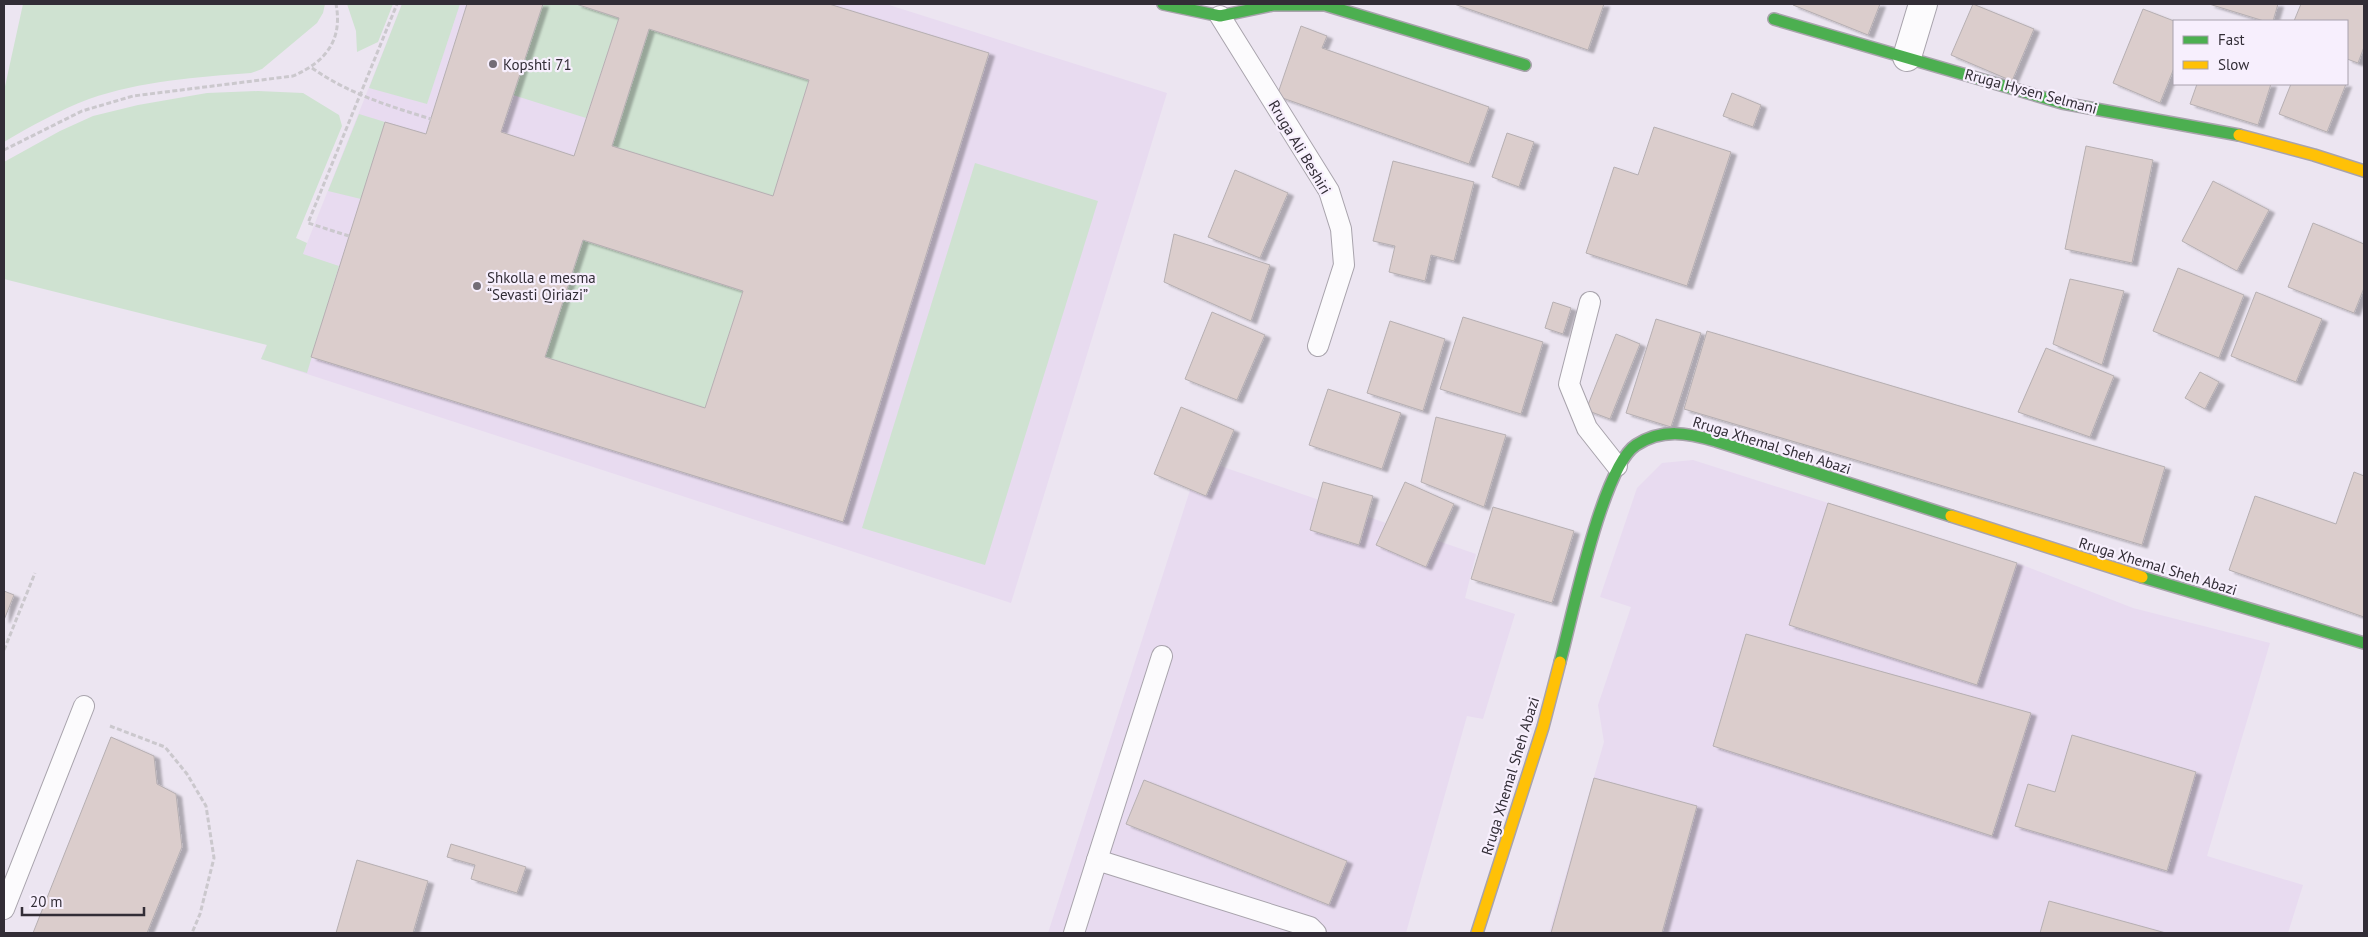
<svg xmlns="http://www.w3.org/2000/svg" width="2368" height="937" viewBox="0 0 2368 937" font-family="'PT Sans',sans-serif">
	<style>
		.built { fill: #e8dbf0 }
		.green { fill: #cfe2d1 }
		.building { fill: #dbcdcc; stroke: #b6afb2; fill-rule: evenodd; filter: url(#shadow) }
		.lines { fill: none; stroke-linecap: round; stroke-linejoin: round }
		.lane-casing { stroke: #a8a3ac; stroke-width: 22 }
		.street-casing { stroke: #a8a3ac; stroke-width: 30 }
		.fast-casing { stroke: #a8a3ac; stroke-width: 14 }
		.slow-casing { stroke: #a8a3ac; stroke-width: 14 }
		.path { stroke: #cbc8cd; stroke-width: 3; stroke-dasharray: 5 2.5; stroke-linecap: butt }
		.lane { stroke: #fcfbfd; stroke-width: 20 }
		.street { stroke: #fcfbfd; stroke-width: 28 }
		.fast { stroke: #4caf50; stroke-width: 11 }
		.slow { stroke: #ffc107; stroke-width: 11 }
		.poi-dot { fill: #736d77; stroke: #f7effd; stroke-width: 2 }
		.labels { text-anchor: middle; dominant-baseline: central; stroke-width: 4.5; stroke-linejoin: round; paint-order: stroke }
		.poi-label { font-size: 15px; fill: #322d36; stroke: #f7effd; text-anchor: start }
		.street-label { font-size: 15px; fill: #322d36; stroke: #f7effd }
	</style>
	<defs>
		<filter id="shadow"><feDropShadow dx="5.5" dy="3" stdDeviation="1" flood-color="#0004"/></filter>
	</defs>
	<rect width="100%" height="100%" fill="#ece5f1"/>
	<!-- built -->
	<g class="built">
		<polygon points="402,4 886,4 1167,93 1011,603 261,359"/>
		<polygon points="1200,459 1476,554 1465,598 1515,614 1483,719 1467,716 1406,933 1048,933"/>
		<polygon points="1693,460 2017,563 2133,608 2270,643 2207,856 2303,885 2288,933 1549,933 1604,742 1598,705 1631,607 1600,597 1637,488 1662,463"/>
	</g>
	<!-- green -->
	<g class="green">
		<path d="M23 4H325L323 13 317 23 262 69 251 73C198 77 140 81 89 99 60 110 31 126 4 142V91Z"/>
		<polygon points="347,4 393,4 378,42 357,52 356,31"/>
		<polygon points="402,4 460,4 427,104 369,88"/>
		<polygon points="543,4 576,4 619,18 586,118 513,95"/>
		<polygon points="649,29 809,80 773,196 612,146"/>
		<polygon points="258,91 303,93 339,115 342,126 296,238 307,243 303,254 339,266 307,373 261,359 267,345 4,279 4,162 60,131 93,116 138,105 207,93"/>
		<polygon points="359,114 385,122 361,199 328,191"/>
		<polygon points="975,163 1098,201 985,565 862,528"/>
		<polygon points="583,240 743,291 705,408 545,357"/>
	</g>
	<!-- building -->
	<g class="building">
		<path d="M467 4H543L501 132 574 156 619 18 576 4H829L989 53 843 522 311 357 385 122 426 134ZM649 29 809 80 773 196 612 146ZM583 240 743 291 705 408 545 357Z"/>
		<polygon points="1454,4 1604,4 1588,50"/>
		<polygon points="1793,4 1880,4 1868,35 1793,5"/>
		<polygon points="1973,4 2034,29 2012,81 1951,55"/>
		<polygon points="2209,4 2278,4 2273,21 2264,21"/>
		<polygon points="2301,4 2364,4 2364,47 2358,63 2347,59 2347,21 2294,21"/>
		<polygon points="2143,9 2174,21 2174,68 2160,103 2113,83"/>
		<polygon points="1301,26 1327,36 1322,48 1489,107 1469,164 1277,96"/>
		<polygon points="2197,84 2271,84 2258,125 2190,104"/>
		<polygon points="2291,84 2346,84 2327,132 2279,114"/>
		<polygon points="1732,93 1761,105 1753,127 1723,116"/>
		<polygon points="1654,127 1731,152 1687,286 1586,253 1614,167 1638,175"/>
		<polygon points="1507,133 1534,142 1519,187 1492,177"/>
		<polygon points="2086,146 2153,160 2132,263 2065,249"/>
		<polygon points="1393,161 1474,182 1454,261 1431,255 1425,281 1389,272 1395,246 1373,241"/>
		<polygon points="1235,170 1288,193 1260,258 1208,237"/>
		<polygon points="2213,181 2269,210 2237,271 2182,241"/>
		<polygon points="2313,223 2364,244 2364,288 2354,313 2288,287"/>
		<polygon points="1174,234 1270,265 1251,321 1164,282"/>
		<polygon points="2178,268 2244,295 2219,358 2153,331"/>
		<polygon points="2070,279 2124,291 2102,365 2053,344"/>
		<polygon points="2256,292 2322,319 2296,382 2231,356"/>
		<polygon points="1553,302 1571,308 1563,334 1545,328"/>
		<polygon points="1212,312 1265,335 1237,400 1185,379"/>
		<polygon points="1463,317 1543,342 1521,414 1440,389"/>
		<polygon points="1656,319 1701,333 1671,427 1626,413"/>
		<polygon points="1390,321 1445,339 1423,411 1367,393"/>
		<polygon points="1707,331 2165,467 2142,545 1684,409"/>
		<polygon points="1616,334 1640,344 1610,419 1586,410"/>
		<polygon points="2046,348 2114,376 2090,437 2018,412"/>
		<polygon points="2200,372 2219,382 2205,409 2185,398"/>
		<polygon points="1328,389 1401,413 1382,469 1309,445"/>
		<polygon points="1181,407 1234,430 1206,496 1154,474"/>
		<polygon points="1436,417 1506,435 1484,507 1421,482"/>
		<polygon points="2354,472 2364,476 2364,617 2229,570 2255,496 2336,524"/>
		<polygon points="1323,482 1373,496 1359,545 1310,530"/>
		<polygon points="1405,482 1454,504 1426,567 1376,545"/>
		<polygon points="1828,503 2017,563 1977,685 1789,625"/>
		<polygon points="1493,507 1574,531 1552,603 1471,579"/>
		<polygon points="4,591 14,595 4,620"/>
		<polygon points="1746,634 2031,713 1992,836 1713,746"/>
		<polygon points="2072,735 2196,772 2167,871 2015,826 2028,784 2055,792"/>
		<polygon points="111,737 154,756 157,784 176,794 182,847 147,933 33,933"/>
		<polygon points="1594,778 1697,806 1662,933 1551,933"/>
		<polygon points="1144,780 1347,861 1329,905 1126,824"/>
		<polygon points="451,844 526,867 517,893 471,879 475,865 447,857"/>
		<polygon points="357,860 428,881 413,933 336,933"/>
		<polygon points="2049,901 2166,933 2040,933"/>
	</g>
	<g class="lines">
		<defs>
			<g id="lane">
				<polyline points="1220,16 1329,191 1341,229 1344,265 1318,346"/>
				<polyline points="1590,302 1569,384 1587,428 1617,466"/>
				<polyline points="1097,860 1162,656"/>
				<polyline points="4,909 84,706"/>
				<polyline points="1074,933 1097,860 1310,927 1316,933"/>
			</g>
			<polyline id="street" points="1907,57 1923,4"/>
			<g id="fast">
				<polyline points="1163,4 1220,16 1273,5 1325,5 1525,65"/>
				<polyline points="1774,19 2062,103 2239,135"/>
				<polyline points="2142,577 2364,643"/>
				<path d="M1560 662C1572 618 1602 467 1636 445 1663 428 1687 433 1716 441L1951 516"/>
			</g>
			<g id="slow">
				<polyline points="2239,135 2314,155 2364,171"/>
				<polyline points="1951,516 2142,577"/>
				<polyline points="1477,933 1543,727 1560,662"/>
			</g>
		</defs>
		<!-- lane casing -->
		<use href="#lane" class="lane-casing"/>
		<!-- street casing -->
		<use href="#street" class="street-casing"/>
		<!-- fast casing -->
		<use href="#fast" class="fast-casing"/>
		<!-- slow casing -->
		<use href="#slow" class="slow-casing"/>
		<!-- path -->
		<g class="path">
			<path d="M312 68C349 94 389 106 431 119"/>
			<path d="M4 150 82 111 133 96 293 76C325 62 343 41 336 4"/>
			<polyline points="349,236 308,223 397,4"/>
			<polyline points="4,650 35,573"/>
			<polyline points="110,726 165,747 187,774 206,806 214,858 200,914 192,933"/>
		</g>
		<!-- lane -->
		<use href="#lane" class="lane"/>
		<!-- street -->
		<use href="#street" class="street"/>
		<!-- fast -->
		<use href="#fast" class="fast"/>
		<!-- slow -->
		<use href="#slow" class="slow"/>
	</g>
	<!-- markers -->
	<g class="poi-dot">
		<circle cx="493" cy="64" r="5"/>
		<circle cx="477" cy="286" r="5"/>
	</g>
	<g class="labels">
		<!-- poi labels -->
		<g class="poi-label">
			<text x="503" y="64">Kopshti 71</text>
			<text x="487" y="277">Shkolla e mesma<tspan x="487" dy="17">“Sevasti Qiriazi”</tspan></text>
		</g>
		<!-- street labels -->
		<g class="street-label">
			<text transform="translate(2031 91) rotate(15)">Rruga Hysen Selmani</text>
			<text transform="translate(1300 147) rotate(59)">Rruga Ali Beshiri</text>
			<text transform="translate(1772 445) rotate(17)">Rruga Xhemal Sheh Abazi</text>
			<text transform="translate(2158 566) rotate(17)">Rruga Xhemal Sheh Abazi</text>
			<text transform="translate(1510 776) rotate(-73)">Rruga Xhemal Sheh Abazi</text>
		</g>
	</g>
	<!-- border -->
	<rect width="2368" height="937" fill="none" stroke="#322d36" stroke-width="10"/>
	<!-- legend -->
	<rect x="2173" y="20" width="175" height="65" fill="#f7effd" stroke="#a8a1ad"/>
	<rect x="2183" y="36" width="25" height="8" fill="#4caf50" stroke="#a8a1ad"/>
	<text x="2218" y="45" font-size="15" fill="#322d36">Fast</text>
	<rect x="2183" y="61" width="25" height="8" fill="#ffc107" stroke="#a8a1ad"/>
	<text x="2218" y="70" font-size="15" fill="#322d36">Slow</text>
	<!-- scale -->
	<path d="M22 907v8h122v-8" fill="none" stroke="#322d36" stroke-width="2.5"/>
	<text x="30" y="907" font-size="15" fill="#322d36" stroke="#f7effd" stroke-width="4" paint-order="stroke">20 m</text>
</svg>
